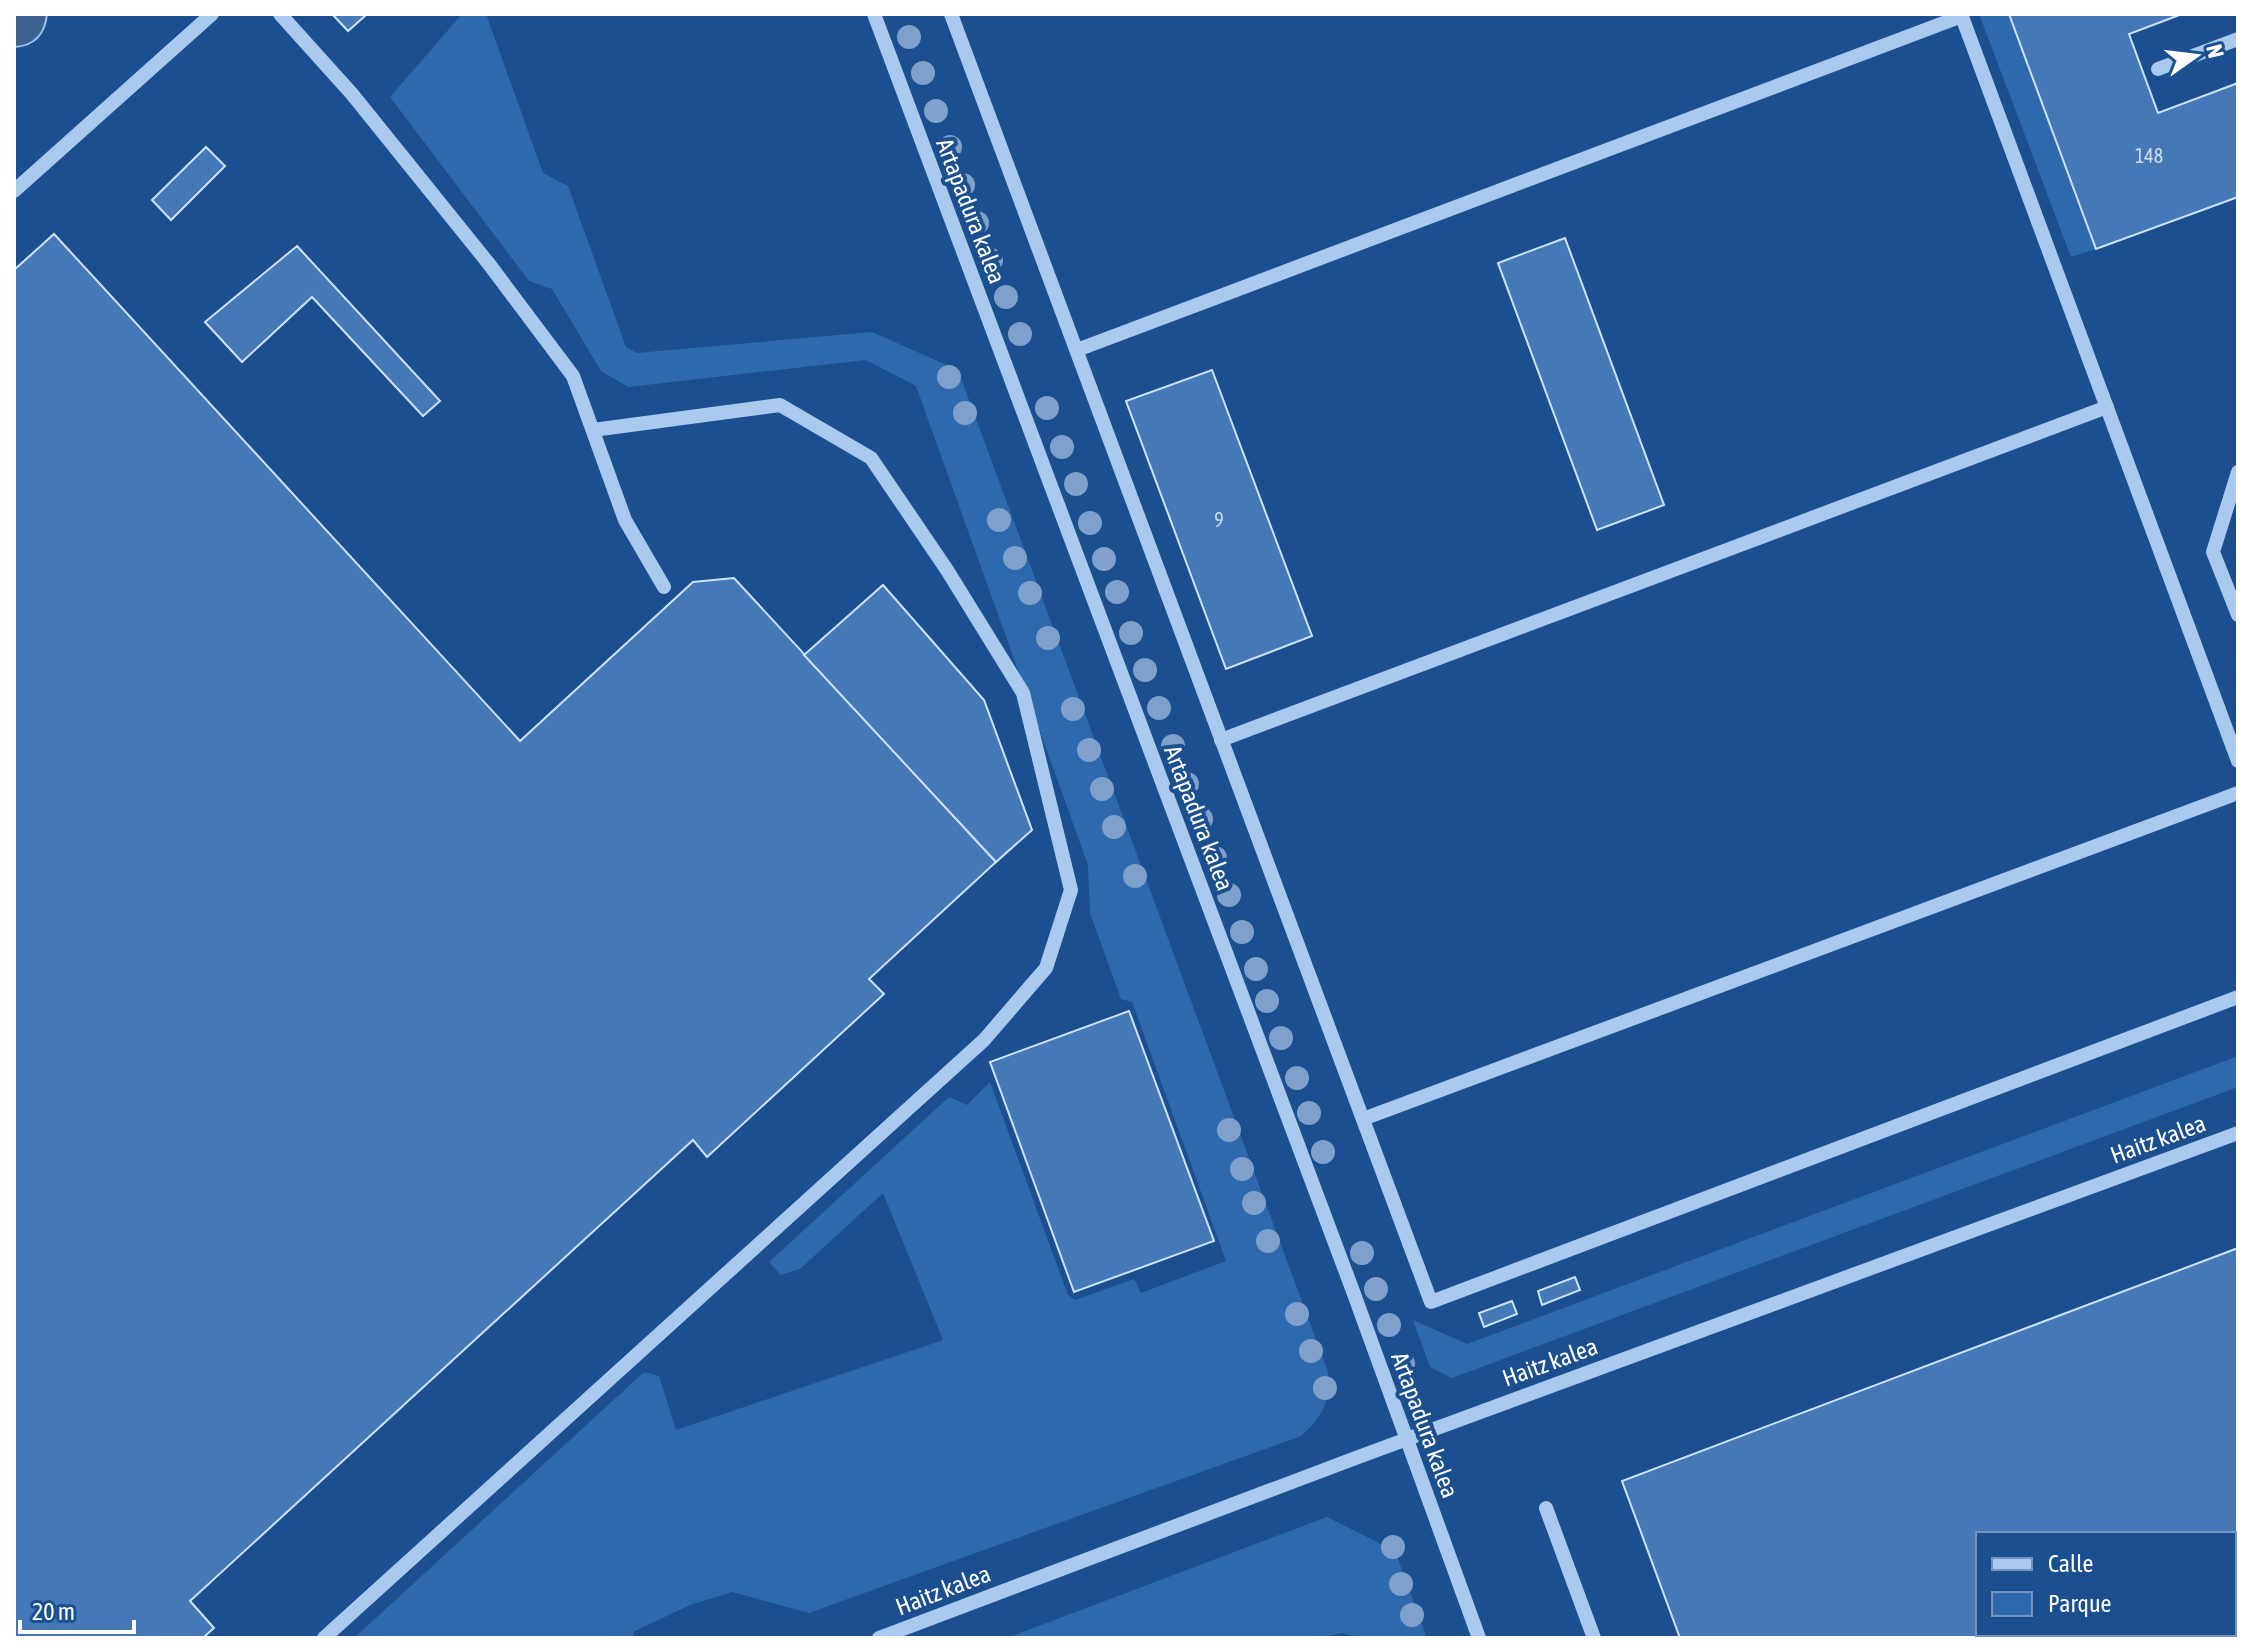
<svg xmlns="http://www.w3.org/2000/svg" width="2252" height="1652" viewBox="0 0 2252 1652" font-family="'Asap Condensed',sans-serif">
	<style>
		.green { fill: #2e69ad }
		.water { fill: #3c6290; stroke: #9cc4f0; stroke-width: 2 }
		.building { fill: #4478b7; stroke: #cfe3fa; stroke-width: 2; fill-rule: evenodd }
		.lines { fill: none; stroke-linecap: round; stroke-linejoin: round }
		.minor { stroke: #a9c9ee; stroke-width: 14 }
		.tree { fill: #7ea0ca }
		.labels { text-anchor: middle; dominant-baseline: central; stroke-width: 8; stroke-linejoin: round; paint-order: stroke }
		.number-label { font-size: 20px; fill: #d0dded }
		.street-label { font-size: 24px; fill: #fff; stroke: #1b4f8f }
	</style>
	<rect width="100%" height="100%" fill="#1b4f8f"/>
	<!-- green -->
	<g class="green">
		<path d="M462 14H486L543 173 568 186 626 347 637 353 872 332 958 370 1328 1372C1330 1402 1323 1416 1301 1436L809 1613 732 1592 690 1605 633 1632 635 1638H354L644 1372 659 1376 676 1430 943 1340 883 1193 800 1269 781 1275 769 1262 949 1097 967 1105 990 1082 1068 1295 1075 1300 1134 1279 1141 1293 1226 1261 1132 1002 1121 999 1090 913 1088 865 916 386 866 360 628 387 601 371 552 289 529 281 390 97Z"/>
		<polygon points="1979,14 2009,14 2096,249 2071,257"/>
		<polygon points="2238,1056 2238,1087 1452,1378 1430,1367 1413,1320 1467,1344"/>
		<polygon points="1327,1517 1395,1551 1427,1638 1362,1638 1341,1633 1324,1638 1007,1638"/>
	</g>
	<!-- water -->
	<path class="water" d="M14 14H47C45 34 35 46 14 47Z"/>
	<!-- building -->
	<g class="building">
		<polygon points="332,14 363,14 365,16 348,31"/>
		<polygon points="2009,14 2182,14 2129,34 2158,113 2238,83 2238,197 2096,249"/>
		<polygon points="206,147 225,166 171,220 152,200"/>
		<polygon points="54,234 520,741 693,582 734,578 996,862 869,979 884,994 707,1157 693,1140 190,1601 214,1628 203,1638 14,1638 14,270"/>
		<polygon points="1565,238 1664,505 1597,530 1498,263"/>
		<polygon points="297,246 440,401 423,416 312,297 242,362 205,322"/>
		<polygon points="1212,370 1312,636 1226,669 1126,401"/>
		<polygon points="883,585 984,700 1032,830 996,862 804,655"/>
		<polygon points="1129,1011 1214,1241 1074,1292 990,1062"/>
		<path d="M2238 1248V1638H1680L1622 1481ZM1978 1534H2234V1634H1978Z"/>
		<polygon points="1575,1277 1580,1290 1542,1305 1538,1291"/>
		<polygon points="1512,1301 1517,1314 1484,1327 1479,1313"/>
	</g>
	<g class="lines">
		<!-- minor -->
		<g class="minor">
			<polyline points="280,14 352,94 489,264 573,376 625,520 664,587"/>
			<polyline points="874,14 1354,1294 1479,1638"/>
			<polyline points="951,14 1431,1302 2238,997"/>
			<polyline points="1961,14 2238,761"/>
			<polyline points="2158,69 2238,39"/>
			<polyline points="14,191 212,14"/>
			<polyline points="1077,350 1962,16"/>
			<polyline points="2238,472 2213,552 2238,615"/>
			<polyline points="1221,740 2107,407"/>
			<polyline points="1363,1119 2238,793"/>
			<polyline points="1546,1508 1594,1638"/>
			<polyline points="324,1638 984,1040 1046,968 1071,890 1023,693 947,570 871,458 780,405 593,430"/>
			<polyline points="879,1638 1361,1456 2238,1133"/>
		</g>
	</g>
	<!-- trees -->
	<g class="tree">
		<circle cx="909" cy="37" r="12"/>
		<circle cx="923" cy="73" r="12"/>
		<circle cx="936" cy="111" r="12"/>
		<circle cx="950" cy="147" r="12"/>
		<circle cx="963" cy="185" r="12"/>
		<circle cx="977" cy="223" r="12"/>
		<circle cx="991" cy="260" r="12"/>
		<circle cx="1006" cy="297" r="12"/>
		<circle cx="1020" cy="334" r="12"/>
		<circle cx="949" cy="377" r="12"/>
		<circle cx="1047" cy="408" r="12"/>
		<circle cx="965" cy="413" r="12"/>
		<circle cx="1062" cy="447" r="12"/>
		<circle cx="1076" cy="484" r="12"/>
		<circle cx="999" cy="520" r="12"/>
		<circle cx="1090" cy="523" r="12"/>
		<circle cx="1015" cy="558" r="12"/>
		<circle cx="1104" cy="559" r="12"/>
		<circle cx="1117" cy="592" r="12"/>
		<circle cx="1030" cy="593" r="12"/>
		<circle cx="1131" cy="633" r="12"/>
		<circle cx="1048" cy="638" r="12"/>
		<circle cx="1145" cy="670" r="12"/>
		<circle cx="1159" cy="708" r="12"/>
		<circle cx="1073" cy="709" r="12"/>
		<circle cx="1173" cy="746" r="12"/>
		<circle cx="1089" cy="750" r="12"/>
		<circle cx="1187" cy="784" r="12"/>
		<circle cx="1102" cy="789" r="12"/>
		<circle cx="1201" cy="819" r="12"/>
		<circle cx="1114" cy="827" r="12"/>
		<circle cx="1215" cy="858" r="12"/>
		<circle cx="1135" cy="876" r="12"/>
		<circle cx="1229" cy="895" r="12"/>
		<circle cx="1242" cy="932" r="12"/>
		<circle cx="1256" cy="969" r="12"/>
		<circle cx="1267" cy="1001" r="12"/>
		<circle cx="1281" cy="1038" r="12"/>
		<circle cx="1297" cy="1078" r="12"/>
		<circle cx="1309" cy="1113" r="12"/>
		<circle cx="1229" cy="1130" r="12"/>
		<circle cx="1323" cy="1152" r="12"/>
		<circle cx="1242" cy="1169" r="12"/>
		<circle cx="1254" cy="1203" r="12"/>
		<circle cx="1268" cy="1241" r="12"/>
		<circle cx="1362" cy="1253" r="12"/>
		<circle cx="1376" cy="1289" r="12"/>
		<circle cx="1297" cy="1314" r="12"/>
		<circle cx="1389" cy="1325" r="12"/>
		<circle cx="1311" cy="1351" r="12"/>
		<circle cx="1403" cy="1364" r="12"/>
		<circle cx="1325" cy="1388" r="12"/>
		<circle cx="1393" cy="1547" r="12"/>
		<circle cx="1401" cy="1584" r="12"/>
		<circle cx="1412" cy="1615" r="12"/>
	</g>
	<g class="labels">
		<!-- number labels -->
		<g class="number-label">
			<text x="2149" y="155">148</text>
			<text x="1219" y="519">9</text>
		</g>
		<!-- street labels -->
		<g class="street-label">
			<text transform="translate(971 211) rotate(69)">Artapadura kalea</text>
			<text transform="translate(1199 818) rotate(69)">Artapadura kalea</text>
			<text transform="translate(2158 1139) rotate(-20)">Haitz kalea</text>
			<text transform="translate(1550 1362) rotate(-20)">Haitz kalea</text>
			<text transform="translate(1425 1425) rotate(70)">Artapadura kalea</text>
			<text transform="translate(943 1590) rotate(-21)">Haitz kalea</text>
		</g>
	</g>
	<!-- border -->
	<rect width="2252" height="1652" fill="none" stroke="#ffffff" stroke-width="32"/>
	<!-- legend -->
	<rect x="1976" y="1532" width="260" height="104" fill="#1b4f8f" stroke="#7695bc" stroke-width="2"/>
	<rect x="1992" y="1558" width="40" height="12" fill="#a9c9ee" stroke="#7695bc" stroke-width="2"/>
	<text x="2048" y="1572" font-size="24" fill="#ffffff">Calle</text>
	<rect x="1992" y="1592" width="40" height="24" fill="#2e69ad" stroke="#7695bc" stroke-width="2"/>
	<text x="2048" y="1612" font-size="24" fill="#ffffff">Parque</text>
	<!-- north arrow -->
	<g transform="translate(2196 56) rotate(76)" stroke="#1b4f8f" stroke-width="6" paint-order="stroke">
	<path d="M0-6L14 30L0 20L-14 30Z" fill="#ffffff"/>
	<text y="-12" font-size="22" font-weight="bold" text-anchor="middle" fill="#ffffff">N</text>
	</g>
	<!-- scale -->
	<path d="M20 1620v12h114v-12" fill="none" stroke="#ffffff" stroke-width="4"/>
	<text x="32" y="1620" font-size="24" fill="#ffffff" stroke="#1b4f8f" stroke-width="6" paint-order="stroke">20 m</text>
</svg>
